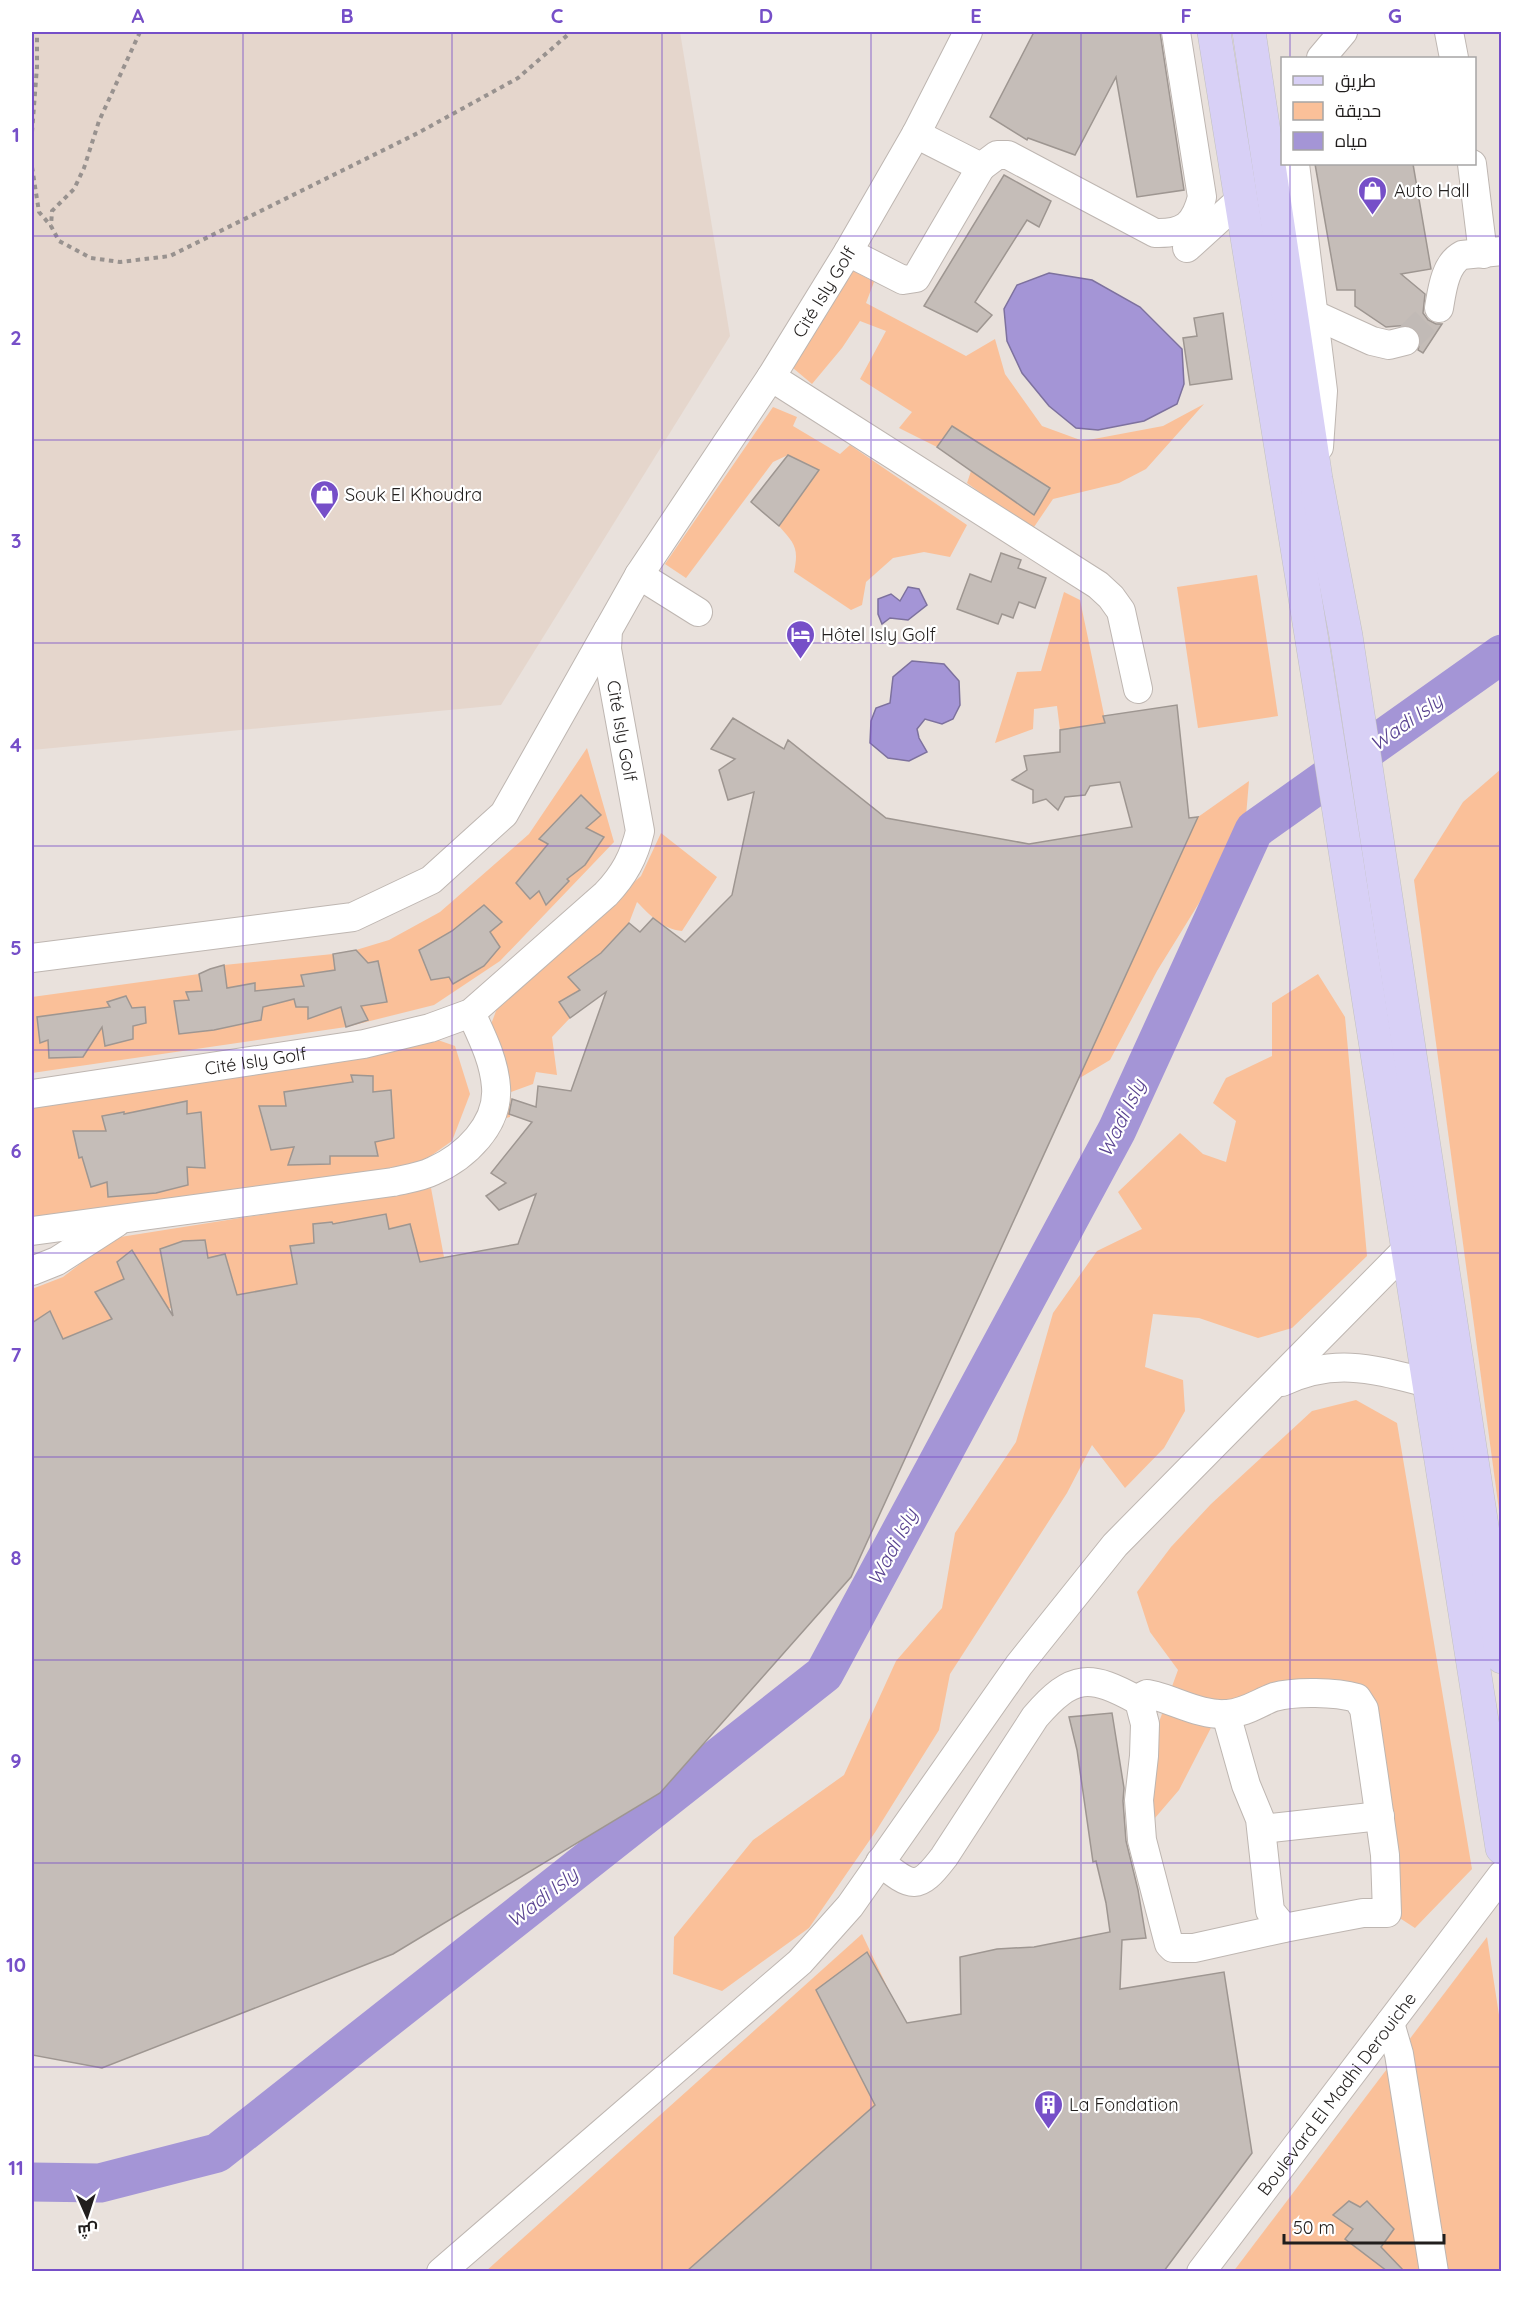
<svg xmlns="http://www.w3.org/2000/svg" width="1533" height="2303" viewBox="0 0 1533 2303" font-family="Quicksand,Cairo,sans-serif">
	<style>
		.built { fill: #e5d6cc }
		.green { fill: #fac099 }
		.water { fill: #a495d6; stroke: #7d719e; stroke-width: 1.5 }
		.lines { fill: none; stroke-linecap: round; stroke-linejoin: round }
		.river { stroke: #a495d6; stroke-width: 39 }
		.building { fill: #c5bdb8; stroke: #9e9691; stroke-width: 1.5 }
		.minor-tunnel { stroke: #c1bab6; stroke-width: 28; stroke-dasharray: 28 14; stroke-linecap: butt }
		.minor-casing { stroke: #beb6b1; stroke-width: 30 }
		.major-casing { stroke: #c1c0c0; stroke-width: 34 }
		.path { stroke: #98928f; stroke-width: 4; stroke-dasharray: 4.5 4.5; stroke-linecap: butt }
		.minor { stroke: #fff; stroke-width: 28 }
		.major { stroke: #d8d0f6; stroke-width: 33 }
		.grid { fill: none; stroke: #764fc8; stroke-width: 1.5; stroke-opacity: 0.55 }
		.labels { text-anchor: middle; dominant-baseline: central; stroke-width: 4.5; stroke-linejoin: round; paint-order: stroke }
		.poi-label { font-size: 18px; fill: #211e1d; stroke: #fff; text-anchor: start }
		.street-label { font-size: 18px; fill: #211e1d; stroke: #fff }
		.water-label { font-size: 20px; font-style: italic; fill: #594390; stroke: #fff }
		.neatline { fill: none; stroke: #764fc8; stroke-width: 2 }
		.grid-label { font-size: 20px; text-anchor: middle; font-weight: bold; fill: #764fc8 }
	</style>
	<rect width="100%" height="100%" fill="#e9e1dc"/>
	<!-- built -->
	<polygon class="built" points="35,32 680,32 730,336 501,705 32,750 32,39"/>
	<!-- green -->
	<g class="green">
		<polygon points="852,270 874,282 866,303 966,356 995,339 1005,374 1042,426 1083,441 1163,426 1204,404 1146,469 1119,483 1053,499 1032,530 967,483 971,471 937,447 899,428 912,412 860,379 886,331 860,321 842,348 812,384 793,368"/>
		<path d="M773 407 797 417 793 426 840 454 850 445 967 525 950 557 924 552 893 558 866 582 862 605 851 610 794 572C799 548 795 544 779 526L819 470 788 455 773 462 686 578 665 564Z"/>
		<polygon points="1257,575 1278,716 1198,728 1177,587"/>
		<polygon points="1064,592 1080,600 1111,748 1090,753 1091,725 1060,730 1057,706 1034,709 1033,729 995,743 1017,672 1041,671"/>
		<polygon points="587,748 614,842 500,961 434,1005 346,1027 32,1073 32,997 199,974 224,965 333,954 356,950 389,940 440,912 529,834"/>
		<polygon points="1501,769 1501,1525 1414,880 1463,802"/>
		<polygon points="1249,781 1246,816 1199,903 1157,971 1110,1060 1078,1079 1198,817"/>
		<path d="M661 833 717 877 682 931C662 929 651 916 637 902L629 923 601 953 569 977 580 990 560 1002 570 1018 552 1037 557 1075 536 1072 533 1084 511 1092 510 1117 495 1121 490 1027 499 1003 641 876Z"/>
		<polygon points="1318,974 1345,1017 1367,1256 1292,1328 1258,1338 1199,1318 1153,1314 1145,1367 1183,1380 1185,1411 1164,1448 1125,1488 1092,1445 1067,1493 950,1674 939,1730 876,1831 809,1928 722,1991 673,1974 674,1937 753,1840 844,1775 896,1661 942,1608 955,1533 1016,1442 1053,1313 1097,1251 1142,1229 1118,1192 1180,1133 1203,1154 1226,1162 1236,1121 1213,1103 1226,1078 1272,1056 1272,1003"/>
		<polygon points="435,1039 455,1046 470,1094 452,1141 412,1169 32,1222 32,1108"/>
		<polygon points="431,1188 444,1257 113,1319 32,1352 32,1289 63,1277 114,1238"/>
		<polygon points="1356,1400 1397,1423 1472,1869 1415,1928 1395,1915 1349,1692 1214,1722 1179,1790 1149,1825 1159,1722 1178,1670 1150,1632 1137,1592 1171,1547 1211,1504 1312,1411"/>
		<polygon points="862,1934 912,2039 955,2251 942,2271 485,2272"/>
		<polygon points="1487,1937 1501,2028 1501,2271 1233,2272"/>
	</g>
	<!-- water -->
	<g class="water">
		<polygon points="1049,273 1092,280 1140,307 1182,349 1184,384 1177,404 1144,421 1098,430 1076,428 1049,406 1022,373 1007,341 1004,309 1017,285"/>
		<polygon points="908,587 919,589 927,605 908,620 890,618 882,624 878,614 878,599 891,594 900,601"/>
		<polygon points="912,661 944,664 959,681 960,705 953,719 942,724 925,719 917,729 919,738 927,752 909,761 888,758 870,743 871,721 876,708 890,703 893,677"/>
	</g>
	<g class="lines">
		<!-- river -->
		<polyline class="river" points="32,2182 100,2183 217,2153 824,1674 1117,1130 1254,830 1502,654"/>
	</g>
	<!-- building -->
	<g class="building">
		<polygon points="1034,32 1160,32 1184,190 1137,197 1116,77 1075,155 1028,138 1027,140 990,117"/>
		<polygon points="1315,164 1413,164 1431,269 1401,274 1425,294 1423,313 1428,320 1436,324 1442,324 1423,353 1418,350 1421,338 1416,329 1409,325 1386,327 1355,306 1355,290 1337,290"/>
		<polygon points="1004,175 1051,201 1039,227 1027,220 975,302 992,315 977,332 924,306"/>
		<polygon points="1223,313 1232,379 1190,385 1183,338 1197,336 1194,318"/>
		<polygon points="952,426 1050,488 1034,515 937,447"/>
		<polygon points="788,455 819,470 779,526 751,502"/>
		<polygon points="1001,553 1021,560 1018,568 1046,578 1035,608 1019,602 1013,618 1002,614 998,624 957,609 970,574 991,582"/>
		<polygon points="1177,705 1189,818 1198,817 851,1577 660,1793 393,1954 102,2068 32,2055 32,1323 50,1311 63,1339 112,1319 95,1292 124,1279 117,1262 132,1250 173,1316 160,1249 183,1241 205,1240 208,1258 225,1254 237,1295 297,1284 290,1246 314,1243 313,1224 332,1222 333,1224 386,1214 389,1229 410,1224 420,1262 518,1244 536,1194 499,1210 486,1196 506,1183 491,1173 532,1122 509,1114 512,1099 536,1107 538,1086 571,1091 606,992 570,1018 559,1002 580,990 568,977 601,953 629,923 640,932 653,918 685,942 732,895 754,792 728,800 719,770 735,759 711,749 733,718 784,749 788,740 886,818 1029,844 1132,827 1120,782 1090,786 1085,795 1065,797 1058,810 1046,799 1033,803 1033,790 1012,780 1027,770 1024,756 1060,752 1060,730 1105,723 1103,716"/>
		<polygon points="581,795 601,815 586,828 604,837 585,865 567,879 569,881 546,905 539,891 530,899 516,883 548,844 539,839"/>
		<polygon points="484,905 502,922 490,932 500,947 484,966 453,984 449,977 431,980 419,950 452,931"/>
		<polygon points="356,950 368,963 378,961 387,1002 361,1006 368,1020 346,1027 341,1007 308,1019 308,1007 296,1007 294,999 263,1007 261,1020 214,1030 179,1034 174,1001 189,1000 186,992 202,991 199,974 210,969 224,965 227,988 255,983 255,991 304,986 301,975 335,970 333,954"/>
		<polygon points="126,996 132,1008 145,1007 146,1023 133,1026 133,1039 105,1046 102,1027 83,1057 49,1058 48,1040 40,1043 37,1017 110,1007 107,1002"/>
		<polygon points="351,1075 373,1076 373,1092 391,1090 394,1138 375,1142 378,1156 330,1156 330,1164 288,1165 294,1147 271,1150 259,1106 286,1106 284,1092 353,1082"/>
		<polygon points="187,1101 187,1114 201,1112 205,1168 187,1167 188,1185 156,1193 108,1197 107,1182 91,1187 82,1157 79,1158 73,1131 106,1131 102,1116 124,1112 124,1114"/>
		<polygon points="1112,1713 1124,1788 1123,1801 1126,1841 1138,1890 1146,1938 1122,1940 1120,1989 1224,1972 1252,2153 1164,2271 687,2271 875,2105 816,1990 867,1952 907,2023 961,2014 960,1957 997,1949 1034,1947 1110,1932 1106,1903 1096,1861 1093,1862 1077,1750 1069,1717"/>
		<polygon points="1349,2201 1360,2207 1367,2201 1394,2229 1381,2247 1404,2271 1387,2271 1345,2239 1353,2229 1333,2215"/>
	</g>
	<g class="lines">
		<!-- minor-tunnel -->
		<polyline class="minor-tunnel" points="1405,341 1439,308"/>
		<defs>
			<g id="minor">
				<polyline points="1449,32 1454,58"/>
				<polyline points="1321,58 1343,32"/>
				<path d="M916 134 981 167 997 155H1008L1155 233C1184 234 1195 225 1202 197L1176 32"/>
				<polyline points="1295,164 1323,391 1319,447"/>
				<polyline points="1472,164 1483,254"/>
				<polyline points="1187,248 1241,199"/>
				<polyline points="848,252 903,280 916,278 981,167"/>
				<path d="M1439 308C1442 290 1445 264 1462 255L1502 251"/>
				<polyline points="1315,315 1372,341 1389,345 1405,341"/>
				<polyline points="771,377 1098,585 1111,597 1121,611 1138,689"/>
				<polyline points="639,575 698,612"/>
				<polyline points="32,958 353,917 431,880 504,814 608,630"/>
				<path id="s1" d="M32 1094 364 1044 430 1028 471 1013 606 894C624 875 634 857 640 831L607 649 608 630 639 575 771 377 848 252 916 134 968 32"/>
				<path d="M32 1231 393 1182C406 1179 421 1177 433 1171 465 1157 499 1125 496 1087 494 1060 482 1037 471 1013"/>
				<polyline points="32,1271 57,1261 116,1223"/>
				<path d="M1282 1382C1335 1357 1373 1369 1428 1383"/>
				<polyline points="1226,1714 1246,1785 1260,1819 1270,1911 1284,1928"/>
				<polyline points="1262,1829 1380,1816"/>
				<path d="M880 1862C912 1888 918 1891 944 1857L1035 1717C1073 1673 1090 1674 1139 1701L1145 1724 1144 1756 1139 1800 1142 1840 1169 1944 1173 1948H1194L1284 1928 1363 1913H1387L1385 1855 1374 1777 1364 1709 1357 1698C1336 1692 1295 1691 1274 1697 1258 1703 1245 1713 1227 1714 1203 1716 1178 1702 1156 1696L1147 1694 1141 1697 1139 1701"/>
				<polyline points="1390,2023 1399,2054 1434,2272"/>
				<polyline points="441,2272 800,1962 850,1906 1019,1665 1115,1545 1407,1249"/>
				<path id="s2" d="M1201 2272 1502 1875"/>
			</g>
			<g id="major">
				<polyline points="1214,32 1318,678 1502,1848"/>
				<polyline points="1249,32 1316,479 1346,636 1502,1657"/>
			</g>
		</defs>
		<!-- minor casing -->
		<use href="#minor" class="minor-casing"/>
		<!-- major casing -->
		<use href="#major" class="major-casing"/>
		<!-- path -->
		<g class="path">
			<polyline points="140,32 99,121 84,168 74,189 52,211 51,226 59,241 91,258 120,262 170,256 418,133 518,78 571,32"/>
			<polyline points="32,132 37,67 37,32"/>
			<polyline points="32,167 39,212 51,226"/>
		</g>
		<!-- minor -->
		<use href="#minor" class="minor"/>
		<!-- major -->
		<use href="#major" class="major"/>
	</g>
	<!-- grid -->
	<path class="grid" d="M243 32V2272M452 32V2272M662 32V2272M871 32V2272M1081 32V2272M1290 32V58M1290 164V2272M32 236H1502M32 440H1502M32 643H1502M32 846H1502M32 1050H1502M32 1253H1502M32 1457H1502M32 1660H1502M32 1863H1502M32 2067H1502"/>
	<!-- icons -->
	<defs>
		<symbol id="shop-pin" viewBox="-11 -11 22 30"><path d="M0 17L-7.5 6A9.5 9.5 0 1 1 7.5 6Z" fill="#764fc8" stroke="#fff"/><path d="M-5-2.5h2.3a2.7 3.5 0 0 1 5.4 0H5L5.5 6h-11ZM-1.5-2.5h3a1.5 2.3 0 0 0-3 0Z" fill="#fff"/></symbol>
		<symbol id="hotel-pin" viewBox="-11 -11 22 30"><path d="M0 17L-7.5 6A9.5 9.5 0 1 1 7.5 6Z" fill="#764fc8" stroke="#fff"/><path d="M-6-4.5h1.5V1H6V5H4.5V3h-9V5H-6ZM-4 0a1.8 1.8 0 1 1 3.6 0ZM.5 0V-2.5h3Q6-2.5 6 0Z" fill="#fff"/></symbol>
		<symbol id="building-pin" viewBox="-11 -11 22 30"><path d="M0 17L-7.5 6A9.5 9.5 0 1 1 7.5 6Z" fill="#764fc8" stroke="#fff"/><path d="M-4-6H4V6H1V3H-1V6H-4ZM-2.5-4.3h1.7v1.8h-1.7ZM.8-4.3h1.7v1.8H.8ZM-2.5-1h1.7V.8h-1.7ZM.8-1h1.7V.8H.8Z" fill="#fff"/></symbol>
	</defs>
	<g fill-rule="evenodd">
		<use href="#shop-pin" x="1356" y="174" width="33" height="45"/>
		<use href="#shop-pin" x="308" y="478" width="33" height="45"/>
		<use href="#hotel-pin" x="784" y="618" width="33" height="45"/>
		<use href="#building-pin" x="1032" y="2088" width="33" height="45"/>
	</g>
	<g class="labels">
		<!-- poi labels -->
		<g class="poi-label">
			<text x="1394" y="190">Auto Hall</text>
			<text x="345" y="494">Souk El Khoudra</text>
			<text x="821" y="634">Hôtel Isly Golf</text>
			<text x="1069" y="2104">La Fondation</text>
		</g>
		<!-- street labels -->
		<g class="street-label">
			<text stroke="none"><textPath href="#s1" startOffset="1305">Cité Isly Golf</textPath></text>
			<text transform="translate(622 731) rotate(80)">Cité Isly Golf</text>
			<text stroke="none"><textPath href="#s1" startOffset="226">Cité Isly Golf</textPath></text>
			<text stroke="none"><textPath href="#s2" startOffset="224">Boulevard El Madhi Derouiche</textPath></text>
		</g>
		<!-- water labels -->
		<g class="water-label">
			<text transform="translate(1406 722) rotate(-35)">Wadi Isly</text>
			<text transform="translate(1121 1118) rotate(-64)">Wadi Isly</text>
			<text transform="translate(892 1547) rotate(-62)">Wadi Isly</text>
			<text transform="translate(542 1897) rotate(-38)">Wadi Isly</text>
		</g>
	</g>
	<!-- border -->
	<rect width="1533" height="2303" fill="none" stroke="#ffffff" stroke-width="66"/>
	<!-- legend -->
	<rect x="1281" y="57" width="195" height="108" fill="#ffffff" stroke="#a6a5a5" stroke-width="1.5"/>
	<rect x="1293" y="76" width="30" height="9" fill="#d8d0f6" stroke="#a6a5a5" stroke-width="1.5"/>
	<text x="1335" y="87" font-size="18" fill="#211e1d">طريق</text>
	<rect x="1293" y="102" width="30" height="18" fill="#fac099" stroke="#a6a5a5" stroke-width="1.5"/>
	<text x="1335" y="117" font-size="18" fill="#211e1d">حديقة</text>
	<rect x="1293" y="132" width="30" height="18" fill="#a495d6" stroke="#a6a5a5" stroke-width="1.5"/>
	<text x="1335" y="147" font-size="18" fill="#211e1d">مياه</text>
	<!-- north arrow -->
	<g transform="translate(87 2216) rotate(177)" stroke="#ffffff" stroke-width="4.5" paint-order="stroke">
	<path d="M0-4.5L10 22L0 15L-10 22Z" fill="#211e1d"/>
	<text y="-9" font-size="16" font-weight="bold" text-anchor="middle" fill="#211e1d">ش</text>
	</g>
	<!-- scale -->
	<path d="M1284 2234v9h160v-9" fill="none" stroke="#211e1d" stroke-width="3"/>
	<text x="1293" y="2234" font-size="18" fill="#211e1d" stroke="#ffffff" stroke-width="4.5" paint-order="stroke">50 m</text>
	<rect x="33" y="33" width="1467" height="2237" class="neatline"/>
	<g class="grid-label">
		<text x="138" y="23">A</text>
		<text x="347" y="23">B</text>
		<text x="557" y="23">C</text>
		<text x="766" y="23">D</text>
		<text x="976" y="23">E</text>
		<text x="1186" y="23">F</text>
		<text x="1395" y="23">G</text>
		<text x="16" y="142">1</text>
		<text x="16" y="345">2</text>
		<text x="16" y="548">3</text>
		<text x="16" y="752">4</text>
		<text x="16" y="955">5</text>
		<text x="16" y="1158">6</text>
		<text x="16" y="1362">7</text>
		<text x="16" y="1565">8</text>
		<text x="16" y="1768">9</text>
		<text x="16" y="1972">10</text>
		<text x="16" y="2175">11</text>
	</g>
</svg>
